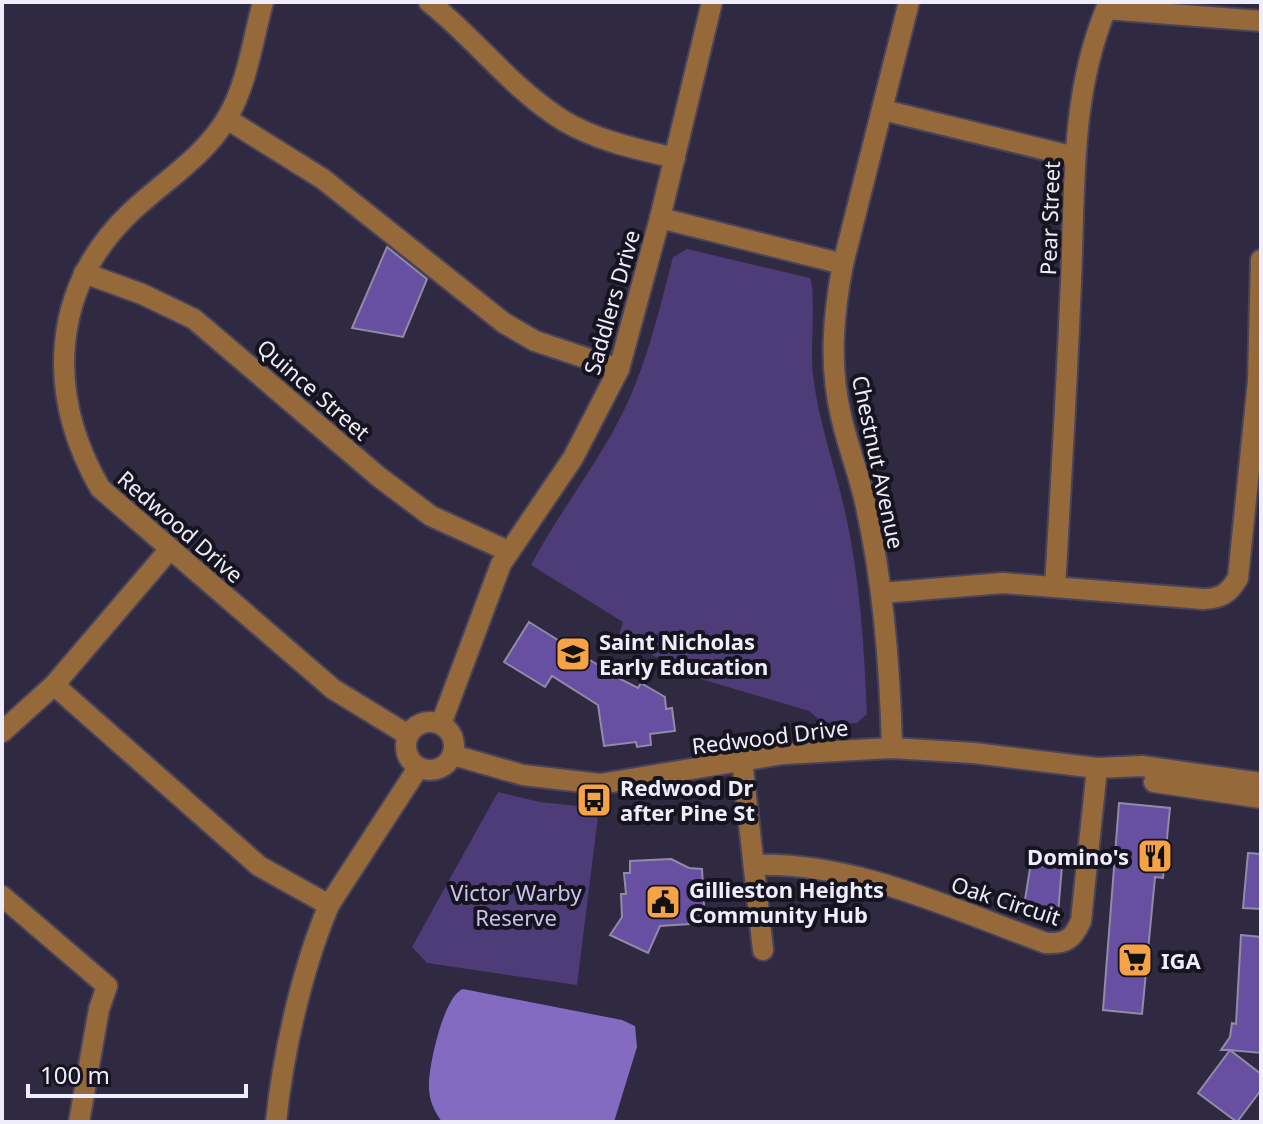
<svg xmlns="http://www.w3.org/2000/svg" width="1263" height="1124" viewBox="0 0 1263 1124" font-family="'Noto Sans',sans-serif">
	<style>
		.green { fill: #4d3c77 }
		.water { fill: #826bc0 }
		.building { fill: #674fa2; stroke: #918ba8; stroke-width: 2 }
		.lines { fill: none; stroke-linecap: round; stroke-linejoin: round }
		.minor-casing { stroke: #4a445b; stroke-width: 24 }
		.minor { stroke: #96693b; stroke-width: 20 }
		.labels { text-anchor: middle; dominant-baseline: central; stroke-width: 8; stroke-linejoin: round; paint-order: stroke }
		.street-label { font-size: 22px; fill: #efecfc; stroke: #16141f }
		.poi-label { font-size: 22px; font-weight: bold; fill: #efecfc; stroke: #16141f; text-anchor: start }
		.park-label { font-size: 22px; fill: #cac1ef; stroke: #16141f }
	</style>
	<rect width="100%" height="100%" fill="#2f2941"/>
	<!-- green -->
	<g class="green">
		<path d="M687 249 810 278C816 290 810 354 813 375 818 420 834 463 844 507 860 575 864 645 867 714L857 723 825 725 809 711 684 674 619 635 623 622 531 565C555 520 585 480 611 435 643 380 657 319 673 257Z"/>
		<polygon points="498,792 540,802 599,808 577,985 427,963 412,947"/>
	</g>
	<!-- water -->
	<path class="water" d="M463 989 622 1020 635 1026 637 1047 614 1122H442C434 1111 429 1100 429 1087 428 1067 444 995 463 989Z"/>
	<!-- building -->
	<g class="building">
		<polygon points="387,247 427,279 403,337 352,328"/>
		<polygon points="529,622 622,680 638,688 641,683 665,697 666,709 672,708 675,731 650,734 651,745 637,747 636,742 604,746 598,705 552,676 545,687 504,662"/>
		<polygon points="1119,803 1170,808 1163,878 1155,877 1142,1014 1103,1010"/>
		<polygon points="1248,853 1261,854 1261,909 1243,908"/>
		<polygon points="671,859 689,868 702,869 705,923 660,926 648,953 610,935 622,917 621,894 626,894 624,873 630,873 630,861"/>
		<polygon points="1031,862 1062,865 1058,914 1036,911 1037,907 1024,906"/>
		<polygon points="1241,935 1261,937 1261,1053 1230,1050 1261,1074 1261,1090 1237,1122 1198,1093 1230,1050 1221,1050 1230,1037 1232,1023 1236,1024"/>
	</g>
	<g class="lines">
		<defs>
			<g id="minor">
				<path d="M263 2C253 39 247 85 227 118 206 155 163 182 132 211 50 288 46 394 100 488L333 689 408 735"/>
				<path d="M429 2C476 39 512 89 564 121 598 141 637 149 675 158"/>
				<polyline points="883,110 1075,157"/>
				<polyline points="227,119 323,179 504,323 535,341 619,369"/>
				<polyline points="660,218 843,264"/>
				<polyline points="84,273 142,294 194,319 379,477 431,516 508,551"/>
				<path d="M1055 587C1061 485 1067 383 1071 281 1075 189 1070 96 1106 9L1261 21"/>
				<path d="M882 593 1003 583 1203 599C1221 599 1229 593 1238 578L1258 381 1261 260"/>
				<polyline points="54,685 259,866 329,905"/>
				<circle cx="430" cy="746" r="24"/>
				<polyline points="441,724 501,564 573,458 619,369 660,218 712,2"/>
				<polyline points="2,732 54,685 170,549"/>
				<path d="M892 748C890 667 884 589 867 511 861 479 848 448 841 416 829 365 833 315 843 264L909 2"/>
				<polyline points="453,755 523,775 600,784 783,754 892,748 974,753 1097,768 1142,766 1261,783"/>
				<polyline points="742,760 763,950"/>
				<polyline points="1154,782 1261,798"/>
				<path d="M755 865C856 862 952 909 1046 943 1066 944 1073 939 1081 921L1097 768"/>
				<polyline points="2,896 107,986 99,1009 79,1122"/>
				<path d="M276 1122C283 1053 302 969 329 905L418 768"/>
			</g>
		</defs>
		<!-- minor casing -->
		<use href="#minor" class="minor-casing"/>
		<!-- minor -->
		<use href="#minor" class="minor"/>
	</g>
	<!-- icons -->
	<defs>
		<symbol id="school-square" viewBox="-11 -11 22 22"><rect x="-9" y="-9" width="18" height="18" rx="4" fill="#f6a247" stroke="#16141f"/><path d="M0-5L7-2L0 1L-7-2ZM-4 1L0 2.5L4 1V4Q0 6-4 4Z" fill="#111"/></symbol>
		<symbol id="bus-square" viewBox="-11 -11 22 22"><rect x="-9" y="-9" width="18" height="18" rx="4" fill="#f6a247" stroke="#16141f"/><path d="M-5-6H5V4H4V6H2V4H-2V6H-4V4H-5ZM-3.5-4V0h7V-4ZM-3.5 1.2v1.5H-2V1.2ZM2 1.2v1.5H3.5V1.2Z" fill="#111"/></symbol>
		<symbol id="restaurant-square" viewBox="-11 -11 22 22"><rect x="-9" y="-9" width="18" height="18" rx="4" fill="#f6a247" stroke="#16141f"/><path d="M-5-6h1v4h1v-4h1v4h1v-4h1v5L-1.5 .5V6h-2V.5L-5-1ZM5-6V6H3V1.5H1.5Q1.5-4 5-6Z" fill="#111"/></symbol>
		<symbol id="civic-square" viewBox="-11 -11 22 22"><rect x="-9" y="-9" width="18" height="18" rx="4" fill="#f6a247" stroke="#16141f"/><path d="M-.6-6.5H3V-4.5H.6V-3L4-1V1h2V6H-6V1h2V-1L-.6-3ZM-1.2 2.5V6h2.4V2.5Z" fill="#111"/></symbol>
		<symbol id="supermarket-square" viewBox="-11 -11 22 22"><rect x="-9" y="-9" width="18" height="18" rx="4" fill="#f6a247" stroke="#16141f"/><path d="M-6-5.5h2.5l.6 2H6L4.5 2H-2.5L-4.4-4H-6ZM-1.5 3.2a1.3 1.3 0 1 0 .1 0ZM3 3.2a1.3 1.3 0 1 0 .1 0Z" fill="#111"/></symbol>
	</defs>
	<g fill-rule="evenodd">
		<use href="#school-square" x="553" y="634" width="40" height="40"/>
		<use href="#bus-square" x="574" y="780" width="40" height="40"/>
		<use href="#restaurant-square" x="1135" y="836" width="40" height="40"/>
		<use href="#civic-square" x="643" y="882" width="40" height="40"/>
		<use href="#supermarket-square" x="1115" y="940" width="40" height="40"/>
	</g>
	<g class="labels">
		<!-- street labels -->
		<g class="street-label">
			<text transform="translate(1049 218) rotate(-88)">Pear Street</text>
			<text transform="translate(611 302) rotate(-74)">Saddlers Drive</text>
			<text transform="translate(314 389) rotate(41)">Quince Street</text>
			<text transform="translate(879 462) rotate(78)">Chestnut Avenue</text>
			<text transform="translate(181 526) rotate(41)">Redwood Drive</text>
			<text transform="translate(770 736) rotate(-7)">Redwood Drive</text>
			<text transform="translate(1006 900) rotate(18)">Oak Circuit</text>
		</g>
		<!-- poi labels -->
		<g class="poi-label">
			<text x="599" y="641">Saint Nicholas<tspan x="599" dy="25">Early Education</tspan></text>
			<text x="620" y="787">Redwood Dr<tspan x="620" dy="25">after Pine St</tspan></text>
			<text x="1129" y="856" text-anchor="end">Domino's</text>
			<text x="689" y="889">Gillieston Heights<tspan x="689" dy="25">Community Hub</tspan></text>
			<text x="1161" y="960">IGA</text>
		</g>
		<!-- park labels -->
		<g class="park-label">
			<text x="516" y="892">Victor Warby<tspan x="516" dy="25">Reserve</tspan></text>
		</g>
	</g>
	<!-- border -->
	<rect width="1263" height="1124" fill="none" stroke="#efecfc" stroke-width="8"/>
	<!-- scale -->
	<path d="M28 1084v12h218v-12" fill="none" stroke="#efecfc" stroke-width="4"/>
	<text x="40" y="1084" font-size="24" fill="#efecfc" stroke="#16141f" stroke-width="6" paint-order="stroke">100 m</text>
</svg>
